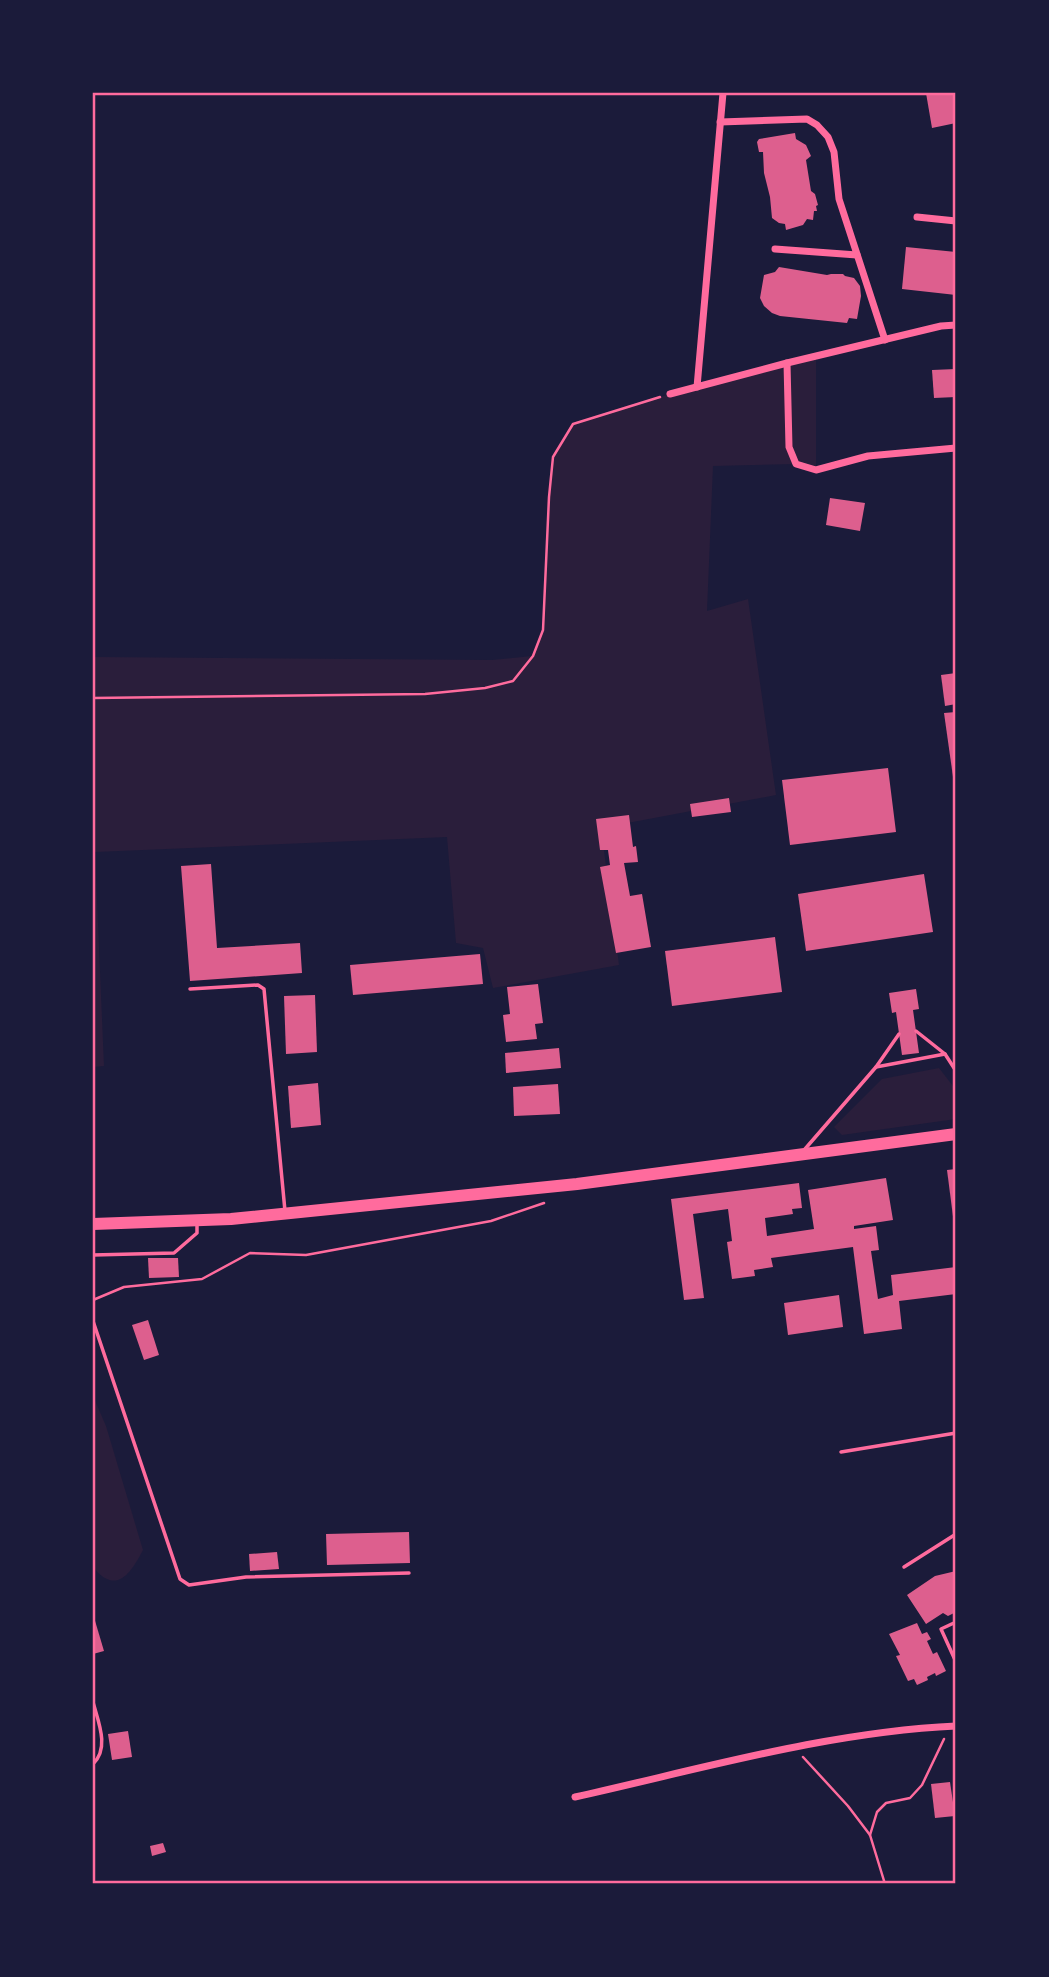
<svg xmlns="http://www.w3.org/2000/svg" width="1049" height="1977" viewBox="0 0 1049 1977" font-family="'PT Sans Narrow',sans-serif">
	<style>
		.green { fill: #2a1e3b }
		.building { fill: #dd5f8e }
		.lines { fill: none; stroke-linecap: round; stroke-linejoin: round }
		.path { stroke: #ff6b9d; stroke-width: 2.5 }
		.service { stroke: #ff6b9d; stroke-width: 3.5 }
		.minor { stroke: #ff6b9d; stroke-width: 7 }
		.primary { stroke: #ff6b9d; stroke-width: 12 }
		.neatline { fill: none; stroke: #ff6b9d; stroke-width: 2.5 }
	</style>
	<rect width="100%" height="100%" fill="#1b1b3a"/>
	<!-- green -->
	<g class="green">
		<polygon points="816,357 816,470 796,464 713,466 707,611 748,599 776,795 601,828 619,965 493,988 483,948 456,943 447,837 95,852 104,1066 93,1067 93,657 492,660 532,656 543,630 549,497 553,457 573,424 670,394"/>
		<polygon points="939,1068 956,1090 956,1119 842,1135 834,1127 882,1079"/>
		<path d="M93 1396 106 1426 143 1550C131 1573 116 1596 93 1567Z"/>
	</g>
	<!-- building -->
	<g class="building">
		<polygon points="926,93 956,93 956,123 932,128"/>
		<polygon points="795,133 796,139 806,145 811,156 806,160 811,191 815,194 818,205 816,206 817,211 814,211 813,220 807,219 803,225 786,230 785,224 779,223 772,218 770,197 764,173 763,152 759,152 757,142 759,139"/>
		<polygon points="906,247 956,252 956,295 902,289"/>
		<polygon points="779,267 827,275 831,274 843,274 845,276 854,278 860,286 861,296 857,319 849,318 847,323 780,316 772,313 764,306 760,298 764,275 775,272"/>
		<polygon points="956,369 956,397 934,398 932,370"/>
		<polygon points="830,498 865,503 860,531 826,525"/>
		<polygon points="956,673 956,704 945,706 941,675"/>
		<polygon points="956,712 956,791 955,791 944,713"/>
		<polygon points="888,768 896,832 790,845 782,780"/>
		<polygon points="729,798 731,812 692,817 690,804"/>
		<polygon points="629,815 633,847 636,846 638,862 624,863 630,896 642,894 651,947 616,953 600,867 610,865 608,850 600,850 596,819"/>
		<polygon points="211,864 217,948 300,943 302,973 190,981 181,866"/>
		<polygon points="924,874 933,932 806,951 798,894"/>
		<polygon points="775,937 782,992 672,1006 665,951"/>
		<polygon points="480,954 483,984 353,995 350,965"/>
		<polygon points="538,984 543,1023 535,1024 537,1039 506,1042 503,1015 510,1014 507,987"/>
		<polygon points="916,989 919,1009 913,1010 919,1053 902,1055 896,1012 892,1013 889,993"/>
		<polygon points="315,995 317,1052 286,1054 284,996"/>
		<polygon points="559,1048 561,1068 506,1073 505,1053"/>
		<polygon points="318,1083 321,1125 291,1128 288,1086"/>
		<polygon points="558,1084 560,1114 514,1116 513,1087"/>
		<polygon points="956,1169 956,1232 955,1232 947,1170"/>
		<polygon points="886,1178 893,1220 854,1226 854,1229 876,1226 879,1250 871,1251 878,1299 893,1295 891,1275 956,1267 956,1294 899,1301 902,1329 864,1334 853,1247 771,1258 773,1267 754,1270 755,1276 732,1279 727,1242 732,1241 728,1209 693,1214 704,1298 684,1300 671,1199 799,1183 802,1208 792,1209 793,1214 765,1218 767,1236 814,1229 808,1190"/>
		<polygon points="148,1258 178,1258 179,1277 149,1278"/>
		<polygon points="839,1295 843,1327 788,1335 784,1303"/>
		<polygon points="148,1320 159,1355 144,1360 132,1325"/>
		<polygon points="409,1532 410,1563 327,1565 326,1534"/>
		<polygon points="277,1552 279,1569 250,1571 249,1554"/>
		<polygon points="956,1571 956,1612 948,1616 943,1613 926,1624 907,1595 935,1576"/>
		<polygon points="93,1614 104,1651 93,1654"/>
		<polygon points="917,1623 922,1634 927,1632 931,1639 927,1641 933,1654 937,1652 946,1671 936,1676 935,1673 927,1677 928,1680 917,1685 914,1679 908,1681 896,1656 900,1655 889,1634"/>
		<polygon points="128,1731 132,1757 112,1760 108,1734"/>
		<polygon points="950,1782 955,1816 935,1818 931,1784"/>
		<polygon points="163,1843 166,1852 152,1856 150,1846"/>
	</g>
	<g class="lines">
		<!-- path -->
		<g class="path">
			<polyline points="93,698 425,694 485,688 513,681 533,656 543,630 549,497 553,457 573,424 660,397"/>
			<polyline points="93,1300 124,1287 202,1279 250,1253 306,1255 491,1221 544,1203"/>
			<polyline points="803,1757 848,1806 870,1835 885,1884"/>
			<polyline points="870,1835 877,1812 886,1803 910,1798 922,1785 944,1739"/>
		</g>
		<!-- service -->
		<g class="service">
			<polyline points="190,989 258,985 264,989 285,1211"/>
			<polyline points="916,1031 945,1054 956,1071"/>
			<polyline points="876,1067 945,1054"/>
			<polyline points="805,1149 876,1067 899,1034"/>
			<polyline points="93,1255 174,1253 197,1233 197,1225"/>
			<polyline points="93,1321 180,1579 189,1585 246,1577 409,1573"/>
			<polyline points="841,1452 956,1433"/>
			<polyline points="904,1567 956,1534"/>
			<polyline points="956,1622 941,1629 956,1662"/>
			<path d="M93 1702C98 1721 110 1748 93 1764"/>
		</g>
		<!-- minor -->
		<g class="minor">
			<polyline points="720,122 807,119 817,125 828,137 834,152 839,199 885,340"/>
			<polyline points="917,217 956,221"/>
			<polyline points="775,249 857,255"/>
			<polyline points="787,363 789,447 796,464 816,470 868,456 956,448"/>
			<polyline points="697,387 723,93"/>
			<polyline points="670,394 787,363 941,326 956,325"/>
			<path d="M575 1797C701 1769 827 1732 956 1726"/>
		</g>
		<!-- primary -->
		<polyline class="primary" points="93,1224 231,1219 577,1184 956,1134"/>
	</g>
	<!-- border -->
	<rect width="1049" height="1977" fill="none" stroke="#1b1b3a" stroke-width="189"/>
	<rect x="94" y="94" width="860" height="1788" class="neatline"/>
</svg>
